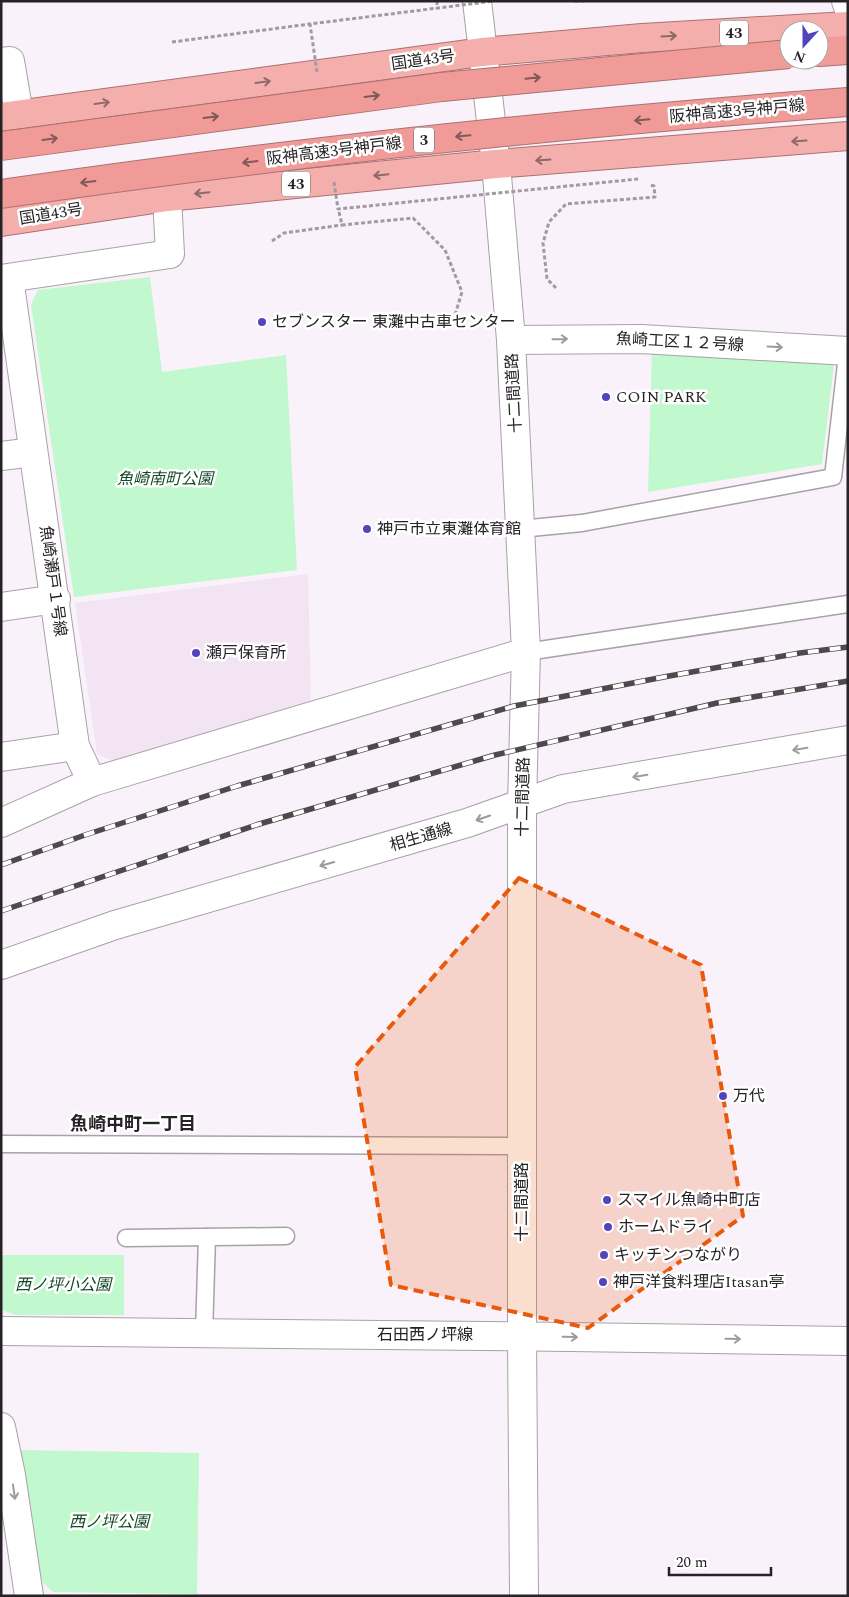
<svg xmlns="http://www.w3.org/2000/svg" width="849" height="1597" viewBox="0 0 849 1597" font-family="Spectral,'Noto Sans JP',serif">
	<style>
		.built { fill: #f2e4f2 }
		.green { fill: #c1f8cd }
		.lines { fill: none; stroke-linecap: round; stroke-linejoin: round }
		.service-casing { stroke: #a8a1a8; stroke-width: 19 }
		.minor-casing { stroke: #a8a1a8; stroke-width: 30 }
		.tertiary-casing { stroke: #a8a1a8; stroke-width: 30 }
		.trunk-casing { stroke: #aa7170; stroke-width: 30 }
		.motorway-casing { stroke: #aa7170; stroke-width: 30 }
		.path { stroke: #a09ba0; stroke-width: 3; stroke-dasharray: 4 2.5; stroke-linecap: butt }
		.service { stroke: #fff; stroke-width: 16 }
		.minor { stroke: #fff; stroke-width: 28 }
		.tertiary { stroke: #fff; stroke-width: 28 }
		.trunk { stroke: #f4afac; stroke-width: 28 }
		.motorway { stroke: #f19b98; stroke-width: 28 }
		.rail-casing { stroke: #4d494d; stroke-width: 5.5 }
		.rail { stroke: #fff; stroke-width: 4; stroke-dasharray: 11; stroke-linecap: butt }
		.motorway-bridge-casing { stroke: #aa7170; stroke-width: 30; stroke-linecap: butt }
		.path-bridge { stroke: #a09ba0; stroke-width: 3; stroke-dasharray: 4 2.5; stroke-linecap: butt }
		.motorway-bridge { stroke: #f19b98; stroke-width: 28 }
		.oneway { stroke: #8d6969 }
		.oneway2 { stroke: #815959 }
		.oneway3 { stroke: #9d9c9d }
		.marked { fill: #e8590c; fill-opacity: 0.2; stroke: #e8590c; stroke-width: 4; stroke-dasharray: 10 6; stroke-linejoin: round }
		.poi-dot { fill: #5344bb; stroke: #fff; stroke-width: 2 }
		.labels { text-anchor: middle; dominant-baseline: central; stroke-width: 5; stroke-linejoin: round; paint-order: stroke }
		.shield { fill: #fff; stroke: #676567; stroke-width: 1 }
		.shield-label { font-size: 15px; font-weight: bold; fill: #262326 }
		.street-label { font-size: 16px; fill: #262326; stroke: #fff }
		.poi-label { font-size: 16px; fill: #262326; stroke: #fff; text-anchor: start }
		.park-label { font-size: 16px; font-style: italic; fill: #144926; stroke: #fff }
		.neighbourhood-label { font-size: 18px; font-weight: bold; fill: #262326; stroke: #fff }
	</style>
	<rect width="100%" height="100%" fill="#faf2fa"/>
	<!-- built -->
	<polygon class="built" points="308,574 311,704 112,761 97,754 75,603"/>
	<!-- green -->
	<g class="green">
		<polygon points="150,277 162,372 286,355 297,570 74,597 31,305 38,290"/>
		<polygon points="652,348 834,365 822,464 648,492"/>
		<polygon points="1,1255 124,1255 124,1315 16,1315 2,1310"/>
		<polygon points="20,1450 199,1453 197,1594 53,1592 39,1579"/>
	</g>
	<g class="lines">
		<defs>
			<g id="service">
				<polyline points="520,529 582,523 833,477 846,364 846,351"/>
				<polyline points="526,652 848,604"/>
				<polyline points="1,1144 522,1146"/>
				<polyline points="126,1238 286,1236"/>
				<polyline points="204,1334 207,1237"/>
			</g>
			<g id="minor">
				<polyline points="846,1 848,7"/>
				<polyline points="1,62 10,61 19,114"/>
				<polyline points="1,279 170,254 167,197"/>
				<polyline points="511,340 641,339 848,351"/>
				<polyline points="1,456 33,452"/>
				<polyline points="1,607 56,599"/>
				<polyline points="1,757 75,746"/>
				<polyline points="92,782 526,652"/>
				<polyline points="1,823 92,782 75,746 9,278"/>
				<polyline points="1,965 115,925 467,823 563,789 848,740"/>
				<polyline points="1,1331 570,1337 848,1341"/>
				<polyline points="1,1427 11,1475 29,1596"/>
			</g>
			<polyline id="tertiary" points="477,1 496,164 511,340 526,652 522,804 522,1336 524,1596"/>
			<g id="trunk">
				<polyline points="1,117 482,52 642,38 848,26"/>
				<polyline points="1,222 167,197 496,164 848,136"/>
			</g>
			<polyline id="motorway" points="819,52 848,50"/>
		</defs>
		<!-- service casing -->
		<use href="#service" class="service-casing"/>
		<!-- minor casing -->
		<use href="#minor" class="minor-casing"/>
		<!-- tertiary casing -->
		<use href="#tertiary" class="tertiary-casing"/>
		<!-- trunk casing -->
		<use href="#trunk" class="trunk-casing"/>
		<!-- motorway casing -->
		<use href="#motorway" class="motorway-casing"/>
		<!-- path -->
		<g class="path">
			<polyline points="437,1 437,9"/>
			<polyline points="574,1 585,1"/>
			<polyline points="172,42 310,24"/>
			<polyline points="339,212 342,225 413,218 445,250 462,292 451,328"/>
			<polyline points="272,241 284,233 342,225"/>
			<polyline points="556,288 547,279 543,243 549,222 566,204 655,197 654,186 650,185"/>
		</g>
		<!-- service -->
		<use href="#service" class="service"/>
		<!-- minor -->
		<use href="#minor" class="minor"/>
		<!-- tertiary -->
		<use href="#tertiary" class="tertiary"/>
		<!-- trunk -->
		<use href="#trunk" class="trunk"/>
		<!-- motorway -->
		<use href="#motorway" class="motorway"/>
		<defs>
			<g id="rail">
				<polyline points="1,865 85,835 237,786 514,706 669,676 800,653 848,647"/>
				<polyline points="1,911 256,825 495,755 717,703 848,681"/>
			</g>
		</defs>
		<!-- rail casing -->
		<use href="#rail" class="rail-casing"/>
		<!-- rail -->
		<use href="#rail" class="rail"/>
		<defs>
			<g id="motorway-bridge">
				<polyline points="1,146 442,87 789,54"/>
				<path d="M1 194C282 153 565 123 848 102"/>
			</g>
		</defs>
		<!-- motorway-bridge casing -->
		<use href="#motorway-bridge" class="motorway-bridge-casing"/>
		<!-- path-bridge -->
		<g class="path-bridge">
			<polyline points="317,72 310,24 494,1"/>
			<polyline points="334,182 338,209 638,179"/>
		</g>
		<!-- motorway-bridge -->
		<use href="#motorway-bridge" class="motorway-bridge"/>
	</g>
	<!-- one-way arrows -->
	<defs><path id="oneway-shaft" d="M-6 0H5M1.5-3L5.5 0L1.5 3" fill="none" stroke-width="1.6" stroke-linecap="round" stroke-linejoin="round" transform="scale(1.25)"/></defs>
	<g class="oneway">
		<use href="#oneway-shaft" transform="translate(669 36) rotate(-3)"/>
		<use href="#oneway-shaft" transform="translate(263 82) rotate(-8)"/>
		<use href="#oneway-shaft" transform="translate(102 103) rotate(-8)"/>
		<use href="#oneway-shaft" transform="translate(799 141) rotate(176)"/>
		<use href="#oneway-shaft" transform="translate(543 160) rotate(176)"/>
		<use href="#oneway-shaft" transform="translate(381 175) rotate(174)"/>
		<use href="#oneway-shaft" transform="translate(202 193) rotate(174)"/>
	</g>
	<g class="oneway2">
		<use href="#oneway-shaft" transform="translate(533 78) rotate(-6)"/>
		<use href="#oneway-shaft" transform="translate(372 96) rotate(-7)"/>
		<use href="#oneway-shaft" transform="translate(211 117) rotate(-7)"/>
		<use href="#oneway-shaft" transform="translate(642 120) rotate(175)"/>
		<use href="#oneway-shaft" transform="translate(463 136) rotate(175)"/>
		<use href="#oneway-shaft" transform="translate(50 139) rotate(-8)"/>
		<use href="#oneway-shaft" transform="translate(250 162) rotate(173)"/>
		<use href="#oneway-shaft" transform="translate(88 182) rotate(173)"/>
	</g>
	<g class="oneway3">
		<use href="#oneway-shaft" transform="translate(560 339) rotate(-1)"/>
		<use href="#oneway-shaft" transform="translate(775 347) rotate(3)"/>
		<use href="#oneway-shaft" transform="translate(800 749) rotate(170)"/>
		<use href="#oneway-shaft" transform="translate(640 776) rotate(170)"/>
		<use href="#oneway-shaft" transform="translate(483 818) rotate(161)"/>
		<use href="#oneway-shaft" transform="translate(327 864) rotate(164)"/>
		<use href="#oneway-shaft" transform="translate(570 1337) rotate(1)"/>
		<use href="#oneway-shaft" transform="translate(733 1339) rotate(1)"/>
		<use href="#oneway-shaft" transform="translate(14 1492) rotate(82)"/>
	</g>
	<!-- marked area -->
	<path class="marked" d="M519 878 701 965 743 1216 588 1328 391 1285 355 1067Z"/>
	<!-- markers -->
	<g class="poi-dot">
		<circle cx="262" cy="322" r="5"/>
		<circle cx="606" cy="397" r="5"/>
		<circle cx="367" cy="529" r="5"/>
		<circle cx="196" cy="653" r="5"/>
		<circle cx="723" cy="1096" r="5"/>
		<circle cx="607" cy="1200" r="5"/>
		<circle cx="608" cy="1227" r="5"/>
		<circle cx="604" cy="1255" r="5"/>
		<circle cx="603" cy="1282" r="5"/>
	</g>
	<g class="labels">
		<!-- shield labels -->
		<g class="shield">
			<rect x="720" y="20.5" width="28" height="25" rx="4"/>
			<rect x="414" y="127.5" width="20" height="25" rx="4"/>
			<rect x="282" y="171.5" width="28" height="25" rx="4"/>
		</g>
		<g class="shield-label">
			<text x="734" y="33">43</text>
			<text x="424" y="140">3</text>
			<text x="296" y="184">43</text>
		</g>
		<!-- street labels -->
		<g class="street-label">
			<text transform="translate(423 60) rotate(-8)">国道43号</text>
			<text transform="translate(737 111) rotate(-5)">阪神高速3号神戸線</text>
			<text transform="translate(334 151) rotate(-7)">阪神高速3号神戸線</text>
			<text transform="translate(51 214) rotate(-9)">国道43号</text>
			<text transform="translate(680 342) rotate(3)">魚崎工区１２号線</text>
			<text transform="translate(514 393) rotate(-93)">十二間道路</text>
			<text transform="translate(53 581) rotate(82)">魚崎瀬戸１号線</text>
			<text transform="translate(523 797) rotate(-89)">十二間道路</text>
			<text transform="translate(421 837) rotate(-16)">相生通線</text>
			<text transform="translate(522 1202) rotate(-90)">十二間道路</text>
			<text x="425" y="1335">石田西ノ坪線</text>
		</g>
		<!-- poi labels -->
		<g class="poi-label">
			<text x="272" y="322">セブンスター 東灘中古車センター</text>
			<text x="616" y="397">COIN PARK</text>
			<text x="377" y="529">神戸市立東灘体育館</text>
			<text x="206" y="653">瀬戸保育所</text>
			<text x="733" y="1096">万代</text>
			<text x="617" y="1200">スマイル魚崎中町店</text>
			<text x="618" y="1227">ホームドライ</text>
			<text x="614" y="1255">キッチンつながり</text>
			<text x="613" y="1282">神戸洋食料理店Itasan亭</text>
		</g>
		<!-- park labels -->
		<g class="park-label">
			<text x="165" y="479">魚崎南町公園</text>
			<text x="63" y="1285">西ノ坪小公園</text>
			<text x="109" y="1522">西ノ坪公園</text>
		</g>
		<!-- neighbourhood labels -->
		<g class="neighbourhood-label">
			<text x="133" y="1124">魚崎中町一丁目</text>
		</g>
	</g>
	<!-- border -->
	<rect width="849" height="1597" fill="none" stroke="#262326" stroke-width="5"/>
	<!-- north arrow -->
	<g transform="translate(804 45) rotate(201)"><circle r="24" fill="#ffffff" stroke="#a8a7a8"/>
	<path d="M0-4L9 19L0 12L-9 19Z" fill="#5344bb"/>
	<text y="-8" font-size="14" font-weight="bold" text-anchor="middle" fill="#262326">N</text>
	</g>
	<!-- scale -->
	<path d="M669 1567v8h102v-8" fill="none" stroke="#262326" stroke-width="2.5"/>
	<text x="676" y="1567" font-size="15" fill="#262326" stroke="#ffffff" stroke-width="4" paint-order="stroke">20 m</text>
</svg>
